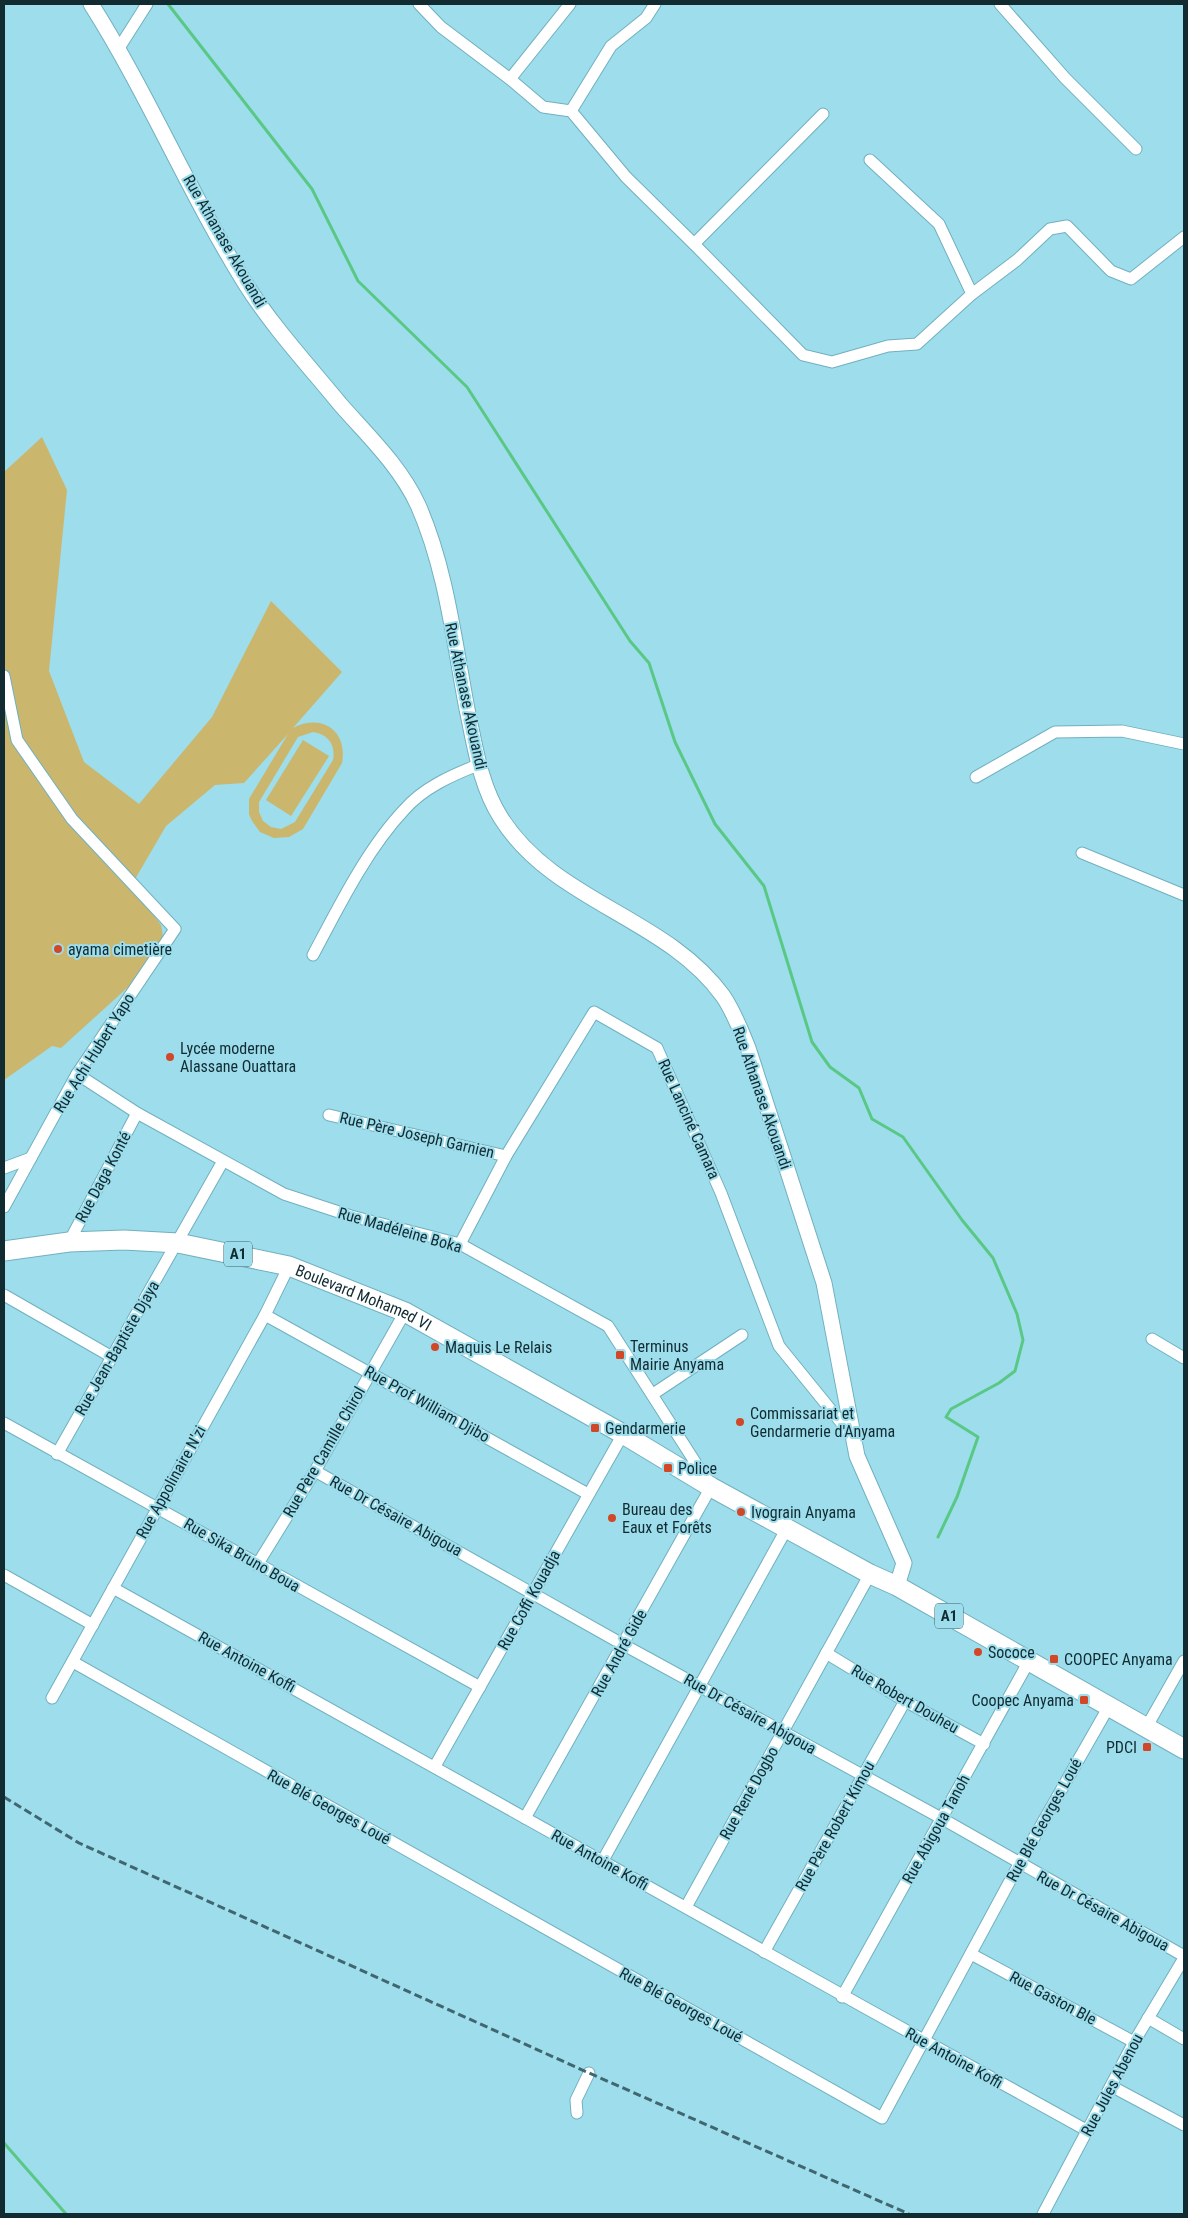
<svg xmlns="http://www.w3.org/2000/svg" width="1188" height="2218" viewBox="0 0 1188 2218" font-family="'Roboto Condensed',sans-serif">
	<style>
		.green { fill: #cbb66d; fill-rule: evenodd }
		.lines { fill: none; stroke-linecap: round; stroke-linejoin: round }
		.stream { stroke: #5ac885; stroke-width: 3 }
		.minor-casing { stroke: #71b0bf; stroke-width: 13 }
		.tertiary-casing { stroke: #71b0bf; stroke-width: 17 }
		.primary-casing { stroke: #71b0bf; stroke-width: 21 }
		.minor { stroke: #fff; stroke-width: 11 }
		.tertiary { stroke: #fff; stroke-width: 15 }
		.primary { stroke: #fff; stroke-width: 19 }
		.rail { stroke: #406770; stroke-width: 3; stroke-dasharray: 8 4; stroke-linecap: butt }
		.poi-dot { fill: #d14727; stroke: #9dddec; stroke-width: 2 }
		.labels { text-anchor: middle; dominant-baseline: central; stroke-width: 4; stroke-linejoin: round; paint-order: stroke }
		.shield { fill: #9dddec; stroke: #3b6069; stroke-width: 1 }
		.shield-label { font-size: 15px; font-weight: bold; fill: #112b31 }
		.street-label { font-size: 16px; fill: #112b31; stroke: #9dddec }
		.poi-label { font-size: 16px; fill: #112b31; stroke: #9dddec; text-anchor: start }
	</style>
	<rect width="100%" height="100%" fill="#9dddec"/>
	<!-- green -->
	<g class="green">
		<path d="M42 437 67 490 49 671 84 762 139 804 212 717 271 601 342 672 293 728C321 713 348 730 342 763L303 829 289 837 274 838 260 832 252 821 249 814V799L288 734 244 783 215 785 166 826 131 886 161 925 163 937 137 979 61 1048 52 1046 4 1080V472ZM313 732C328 734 336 745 333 760L295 822 281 829 271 827 263 821 259 812V802L298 737Z"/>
		<polygon points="303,740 329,756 291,816 266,800"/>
	</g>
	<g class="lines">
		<!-- stream -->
		<g class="stream">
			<polyline points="168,4 312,189 358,281 467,387 630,641 649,663 675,742 715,824 764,886 812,1042 830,1067 859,1088 872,1119 903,1137 962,1220 993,1258 1017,1314 1023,1340 1015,1371 999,1383 951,1409 946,1417 978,1437 957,1497 938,1537"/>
			<polyline points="4,2143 66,2214"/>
		</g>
		<defs>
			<g id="minor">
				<polyline points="419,4 441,27 510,79 543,107 571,111 626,177 694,244 823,114"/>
				<polyline points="1000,4 1065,78 1136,149"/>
				<polyline points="119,48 147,4"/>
				<polyline points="510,79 570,4"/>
				<polyline points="571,111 611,46 646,18 655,4"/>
				<polyline points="870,160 939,224 972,294"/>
				<polyline points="694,244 803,355 832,362 888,346 917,344 972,294 1017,260 1050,229 1067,226 1111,271 1131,279 1184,237"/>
				<polyline points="4,676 17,740 72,819 175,929 77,1074 4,1207"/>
				<polyline points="976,777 1055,732 1122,731 1184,744"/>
				<polyline points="1082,853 1184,895"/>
				<path d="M313 955C338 908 367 849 404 810 423 788 452 775 478 765"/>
				<polyline points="77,1074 137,1113 284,1194 351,1216 460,1244 608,1326 711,1487 525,1818"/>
				<polyline points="329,1115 506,1156"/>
				<polyline points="4,1168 31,1158"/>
				<polyline points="69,1242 137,1113"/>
				<polyline points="460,1244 506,1156 594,1012 657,1048 721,1193 779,1346 852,1436"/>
				<polyline points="4,1295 112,1357"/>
				<polyline points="265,1315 588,1494"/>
				<polyline points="1152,1339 1184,1358"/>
				<polyline points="653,1394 742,1335"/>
				<polyline points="4,1423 480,1687"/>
				<polyline points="57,1454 223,1161"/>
				<polyline points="315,1471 624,1645 941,1818 1184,1956"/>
				<polyline points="257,1565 315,1471 405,1312"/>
				<polyline points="4,1575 93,1625"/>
				<path d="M113 1588C439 1768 762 1952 1088 2131"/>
				<polyline points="826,1653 905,1701 984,1744"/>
				<polyline points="73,1662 882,2118 1019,1864 1108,1708"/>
				<polyline points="52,1698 265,1315 289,1266"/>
				<polyline points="1146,1728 1184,1661"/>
				<polyline points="435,1766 623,1434"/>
				<polyline points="602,1862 787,1528"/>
				<polyline points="686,1907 870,1574"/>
				<polyline points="764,1952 905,1701"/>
				<polyline points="971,1954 1134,2042"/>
				<polyline points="842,1997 1029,1661"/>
				<polyline points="1148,2018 1184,2039"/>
				<polyline points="1111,2086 1184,2125"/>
				<polyline points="577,2113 576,2100 589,2073"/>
				<polyline points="1043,2214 1134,2042 1184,1958"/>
			</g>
			<path id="tertiary" d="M91 4C148 94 189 193 245 283 272 326 308 365 340 404 368 436 400 466 418 505 446 568 454 641 467 709 475 746 480 785 501 818 554 902 666 917 723 996 734 1012 741 1031 748 1048L824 1283 857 1456 904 1563 897 1586"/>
			<g id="primary">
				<path id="s1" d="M4 1251 69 1242 124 1240 178 1243 289 1266 405 1312 623 1434 711 1487 870 1574 897 1586 1184 1749"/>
			</g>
		</defs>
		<!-- minor casing -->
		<use href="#minor" class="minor-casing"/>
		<!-- tertiary casing -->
		<use href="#tertiary" class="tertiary-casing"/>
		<!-- primary casing -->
		<use href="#primary" class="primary-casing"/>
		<!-- minor -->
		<use href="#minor" class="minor"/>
		<!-- tertiary -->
		<use href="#tertiary" class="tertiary"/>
		<!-- primary -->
		<use href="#primary" class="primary"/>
		<!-- rail -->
		<polyline class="rail" points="4,1797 79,1843 589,2073 909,2214"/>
	</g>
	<!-- markers -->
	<g class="poi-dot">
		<circle cx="58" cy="949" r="5"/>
		<circle cx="170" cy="1057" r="5"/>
		<circle cx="435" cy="1347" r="5"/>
		<rect x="615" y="1350" width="10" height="10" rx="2.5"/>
		<circle cx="740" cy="1422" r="5"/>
		<rect x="590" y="1423" width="10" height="10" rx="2.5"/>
		<rect x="663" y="1463" width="10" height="10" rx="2.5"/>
		<circle cx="741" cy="1512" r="5"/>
		<circle cx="612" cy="1518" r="5"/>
		<circle cx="978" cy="1652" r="5"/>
		<rect x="1049" y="1654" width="10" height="10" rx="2.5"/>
		<rect x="1079" y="1695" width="10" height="10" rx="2.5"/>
		<rect x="1142" y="1742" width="10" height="10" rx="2.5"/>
	</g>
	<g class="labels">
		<!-- shield labels -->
		<g class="shield">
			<rect x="224" y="1241.5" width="28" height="25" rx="4"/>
			<rect x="935" y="1603.5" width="28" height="25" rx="4"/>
		</g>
		<g class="shield-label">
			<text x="238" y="1254">A1</text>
			<text x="949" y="1616">A1</text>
		</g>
		<!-- street labels -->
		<g class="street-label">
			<text transform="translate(225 241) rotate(60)">Rue Athanase Akouandi</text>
			<text transform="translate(466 696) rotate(78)">Rue Athanase Akouandi</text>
			<text transform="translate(94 1053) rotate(-58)">Rue Achi Hubert Yapo</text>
			<text transform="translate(762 1098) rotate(71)">Rue Athanase Akouandi</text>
			<text transform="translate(689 1119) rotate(66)">Rue Lanciné Camara</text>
			<text transform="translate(417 1135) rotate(13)">Rue Père Joseph Garnien</text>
			<text transform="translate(103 1177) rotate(-62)">Rue Daga Konté</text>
			<text transform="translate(400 1230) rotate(16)">Rue Madéleine Boka</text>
			<text stroke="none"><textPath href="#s1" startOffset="369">Boulevard Mohamed VI</textPath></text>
			<text transform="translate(117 1348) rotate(-60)">Rue Jean-Baptiste Djaya</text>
			<text transform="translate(427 1404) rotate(29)">Rue Prof William Djibo</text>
			<text transform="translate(324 1452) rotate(-60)">Rue Père Camille Chirol</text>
			<text transform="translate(171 1482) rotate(-61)">Rue Appolinaire N'zi</text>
			<text transform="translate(396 1516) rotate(29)">Rue Dr Césaire Abigoua</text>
			<text transform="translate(242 1555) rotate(30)">Rue Sika Bruno Boua</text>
			<text transform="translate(529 1600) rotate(-61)">Rue Coffi Kouadja</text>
			<text transform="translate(619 1653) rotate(-61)">Rue André Gide</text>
			<text transform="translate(247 1662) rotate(29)">Rue Antoine Koffi</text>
			<text transform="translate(905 1699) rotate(30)">Rue Robert Douheu</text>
			<text transform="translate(750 1714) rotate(29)">Rue Dr Césaire Abigoua</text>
			<text transform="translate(749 1793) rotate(-61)">Rue René Dogbo</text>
			<text transform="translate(329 1807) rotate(29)">Rue Blé Georges Loué</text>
			<text transform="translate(1044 1820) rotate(-61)">Rue Blé Georges Loué</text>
			<text transform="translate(835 1826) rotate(-61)">Rue Père Robert Kimou</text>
			<text transform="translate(936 1829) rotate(-61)">Rue Abigoua Tanoh</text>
			<text transform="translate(600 1860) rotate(29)">Rue Antoine Koffi</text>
			<text transform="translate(1103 1911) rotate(29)">Rue Dr Césaire Abigoua</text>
			<text transform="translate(1053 1998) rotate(28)">Rue Gaston Ble</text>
			<text transform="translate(681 2005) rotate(29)">Rue Blé Georges Loué</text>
			<text transform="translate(954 2058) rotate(29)">Rue Antoine Koffi</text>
			<text transform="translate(1112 2085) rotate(-62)">Rue Jules Abenou</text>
		</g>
		<!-- poi labels -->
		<g class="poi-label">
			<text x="68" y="949">ayama cimetière</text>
			<text x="180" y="1048">Lycée moderne<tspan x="180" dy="18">Alassane Ouattara</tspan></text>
			<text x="630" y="1346">Terminus<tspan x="630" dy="18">Mairie Anyama</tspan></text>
			<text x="445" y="1347">Maquis Le Relais</text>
			<text x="750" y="1413">Commissariat et<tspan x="750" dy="18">Gendarmerie d'Anyama</tspan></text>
			<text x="605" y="1428">Gendarmerie</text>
			<text x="678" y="1468">Police</text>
			<text x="622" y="1509">Bureau des<tspan x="622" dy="18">Eaux et Forêts</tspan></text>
			<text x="751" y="1512">Ivograin Anyama</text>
			<text x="988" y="1652">Sococe</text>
			<text x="1064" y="1659">COOPEC Anyama</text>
			<text x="1074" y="1700" text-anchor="end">Coopec Anyama</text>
			<text x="1137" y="1747" text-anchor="end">PDCI</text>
		</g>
	</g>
	<!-- border -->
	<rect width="1188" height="2218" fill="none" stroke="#112b31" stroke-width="10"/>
</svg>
